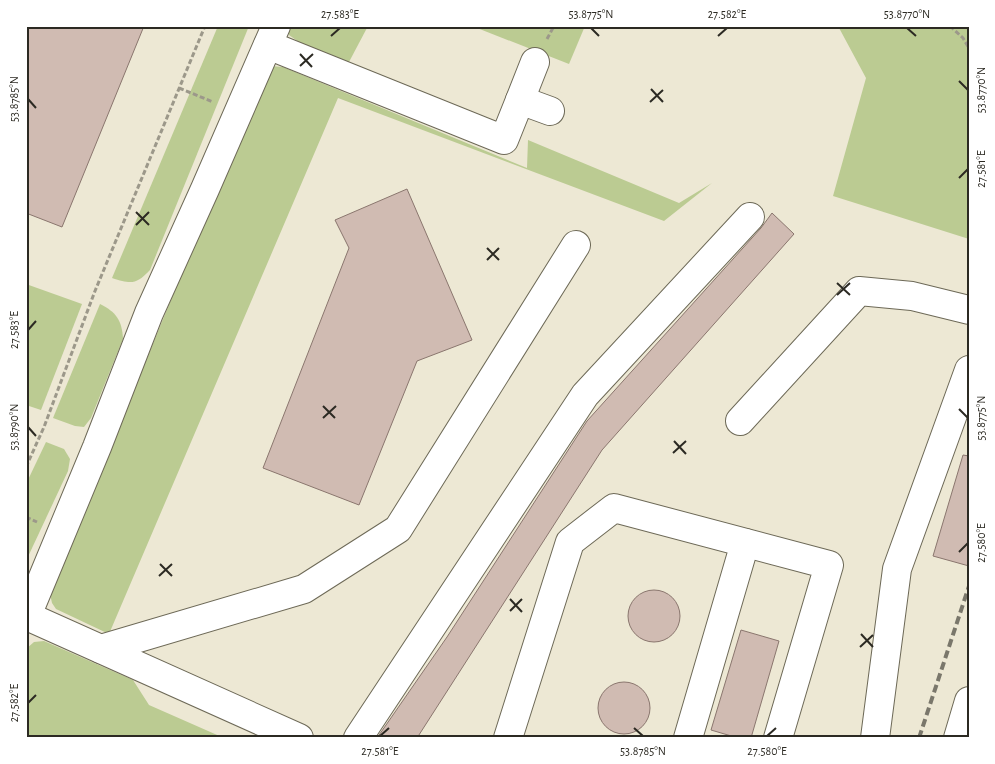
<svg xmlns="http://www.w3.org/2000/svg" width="995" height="764" viewBox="0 0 995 764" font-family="'Alegreya Sans',sans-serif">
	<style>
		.green { fill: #bbcb92 }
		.building { fill: #d0bbb2; stroke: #8a766e }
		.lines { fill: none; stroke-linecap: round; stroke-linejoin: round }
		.minor-casing { stroke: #6d6957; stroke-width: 30 }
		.path { stroke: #9c988a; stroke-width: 3; stroke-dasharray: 5 2.5; stroke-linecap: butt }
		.minor { stroke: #fff; stroke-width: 28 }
		.rail { stroke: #7a776b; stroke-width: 4; stroke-dasharray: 8 4; stroke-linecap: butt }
		.ticks { fill: none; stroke: #2c2a23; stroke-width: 2 }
		.neatline { fill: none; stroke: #2c2a23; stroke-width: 2 }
		.ticks-label { font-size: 12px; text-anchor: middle; fill: #2c2a23 }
	</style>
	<rect width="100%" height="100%" fill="#ede8d4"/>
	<!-- green -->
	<g class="green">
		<path d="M218 26H249L150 270C136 285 131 284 112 278Z"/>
		<polygon points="288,26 368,26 349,62 303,45 289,35"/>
		<polygon points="472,26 585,26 569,64"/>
		<polygon points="838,26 969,26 969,239 833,196 866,78"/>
		<polygon points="271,66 283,67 527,168 528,140 679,203 712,183 664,221 338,98 109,634 56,609 52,603 50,594 263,76"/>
		<polygon points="26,284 82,304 41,410 26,405"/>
		<path d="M100 304C116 312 122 320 123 339L91 418 84 427 75 426 53 418Z"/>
		<polygon points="46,442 64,449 70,459 68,471 26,561 26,484"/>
		<polygon points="44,641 133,680 149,705 224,738 26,738 26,649 34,642"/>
	</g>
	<!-- building -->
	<g class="building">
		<polygon points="26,26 144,26 62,227 26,213"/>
		<polygon points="407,189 472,340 417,361 359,505 263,468 349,248 335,220"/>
		<polygon points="772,213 794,234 602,450 417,738 377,738 447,637 587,421 761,228"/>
		<polygon points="963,455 969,456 969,566 933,556"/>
		<circle cx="654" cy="616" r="26"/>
		<polygon points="741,630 779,641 751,738 738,738 711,730"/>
		<circle cx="624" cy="708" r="26"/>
	</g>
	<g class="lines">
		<defs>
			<g id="minor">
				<polyline points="268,45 504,140 520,100 550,111"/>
				<polyline points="520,100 535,62"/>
				<polyline points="740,421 859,291 912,296 969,310"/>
				<polyline points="27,616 299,738"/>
				<polyline points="26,618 97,447 149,313 205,189 276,26"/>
				<polyline points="101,649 304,589 398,529 576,245"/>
				<polyline points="358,738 585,395 750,217"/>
				<polyline points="508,738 570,542 614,508 829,565 778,738"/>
				<polyline points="688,738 745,543"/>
				<polyline points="875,738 897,569 969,370"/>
				<polyline points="958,738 969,701"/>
			</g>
		</defs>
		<!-- minor casing -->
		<use href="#minor" class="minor-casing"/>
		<!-- path -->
		<g class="path">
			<polyline points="950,26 963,38 969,48"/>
			<polyline points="547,39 554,26"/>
			<polyline points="179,88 213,102"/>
			<polyline points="26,467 44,427 95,291 205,26"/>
			<polyline points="26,517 37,522"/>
		</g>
		<!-- minor -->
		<use href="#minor" class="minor"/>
		<!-- rail -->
		<polyline class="rail" points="919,738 969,586"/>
	</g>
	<!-- ticks -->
	<path class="ticks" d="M591 28 599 36M907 28 916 36M331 36 340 28M718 36 727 28M300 54 312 67M300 66 313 54M959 81 968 90M651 89 663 102M28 99 36 108M650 102 663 90M959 178 968 169M136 212 149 225M136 225 149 212M487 248 499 260M487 260 499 248M837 283 850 295M837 295 850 283M28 330 36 321M323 406 335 418M959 409 968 418M323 418 336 406M28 427 36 436M674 441 686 454M673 453 686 441M959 552 968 543M160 564 172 576M159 576 172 564M510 599 522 612M510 611 522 599M861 634 873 647M860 647 873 635M28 703 36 695M634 728 643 736M380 736 389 728M767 736 776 728"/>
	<!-- border -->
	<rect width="995" height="764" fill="none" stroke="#ffffff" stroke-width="55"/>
	<rect x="28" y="28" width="940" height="708" class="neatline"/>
	<g class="ticks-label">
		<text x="340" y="18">27.583°E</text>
		<text x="591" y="18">53.8775°N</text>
		<text x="727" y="18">27.582°E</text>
		<text x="907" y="18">53.8770°N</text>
		<text transform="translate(981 90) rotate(-90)" y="4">53.8770°N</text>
		<text transform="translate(14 99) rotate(-90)" y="4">53.8785°N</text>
		<text transform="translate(981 169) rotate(-90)" y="4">27.581°E</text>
		<text transform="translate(14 330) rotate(-90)" y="4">27.583°E</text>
		<text transform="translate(981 418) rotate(-90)" y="4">53.8775°N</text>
		<text transform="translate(14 427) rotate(-90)" y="4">53.8790°N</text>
		<text transform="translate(981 543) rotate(-90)" y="4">27.580°E</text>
		<text transform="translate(14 703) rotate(-90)" y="4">27.582°E</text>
		<text x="380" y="755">27.581°E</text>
		<text x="643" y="755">53.8785°N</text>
		<text x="767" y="755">27.580°E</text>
	</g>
</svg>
